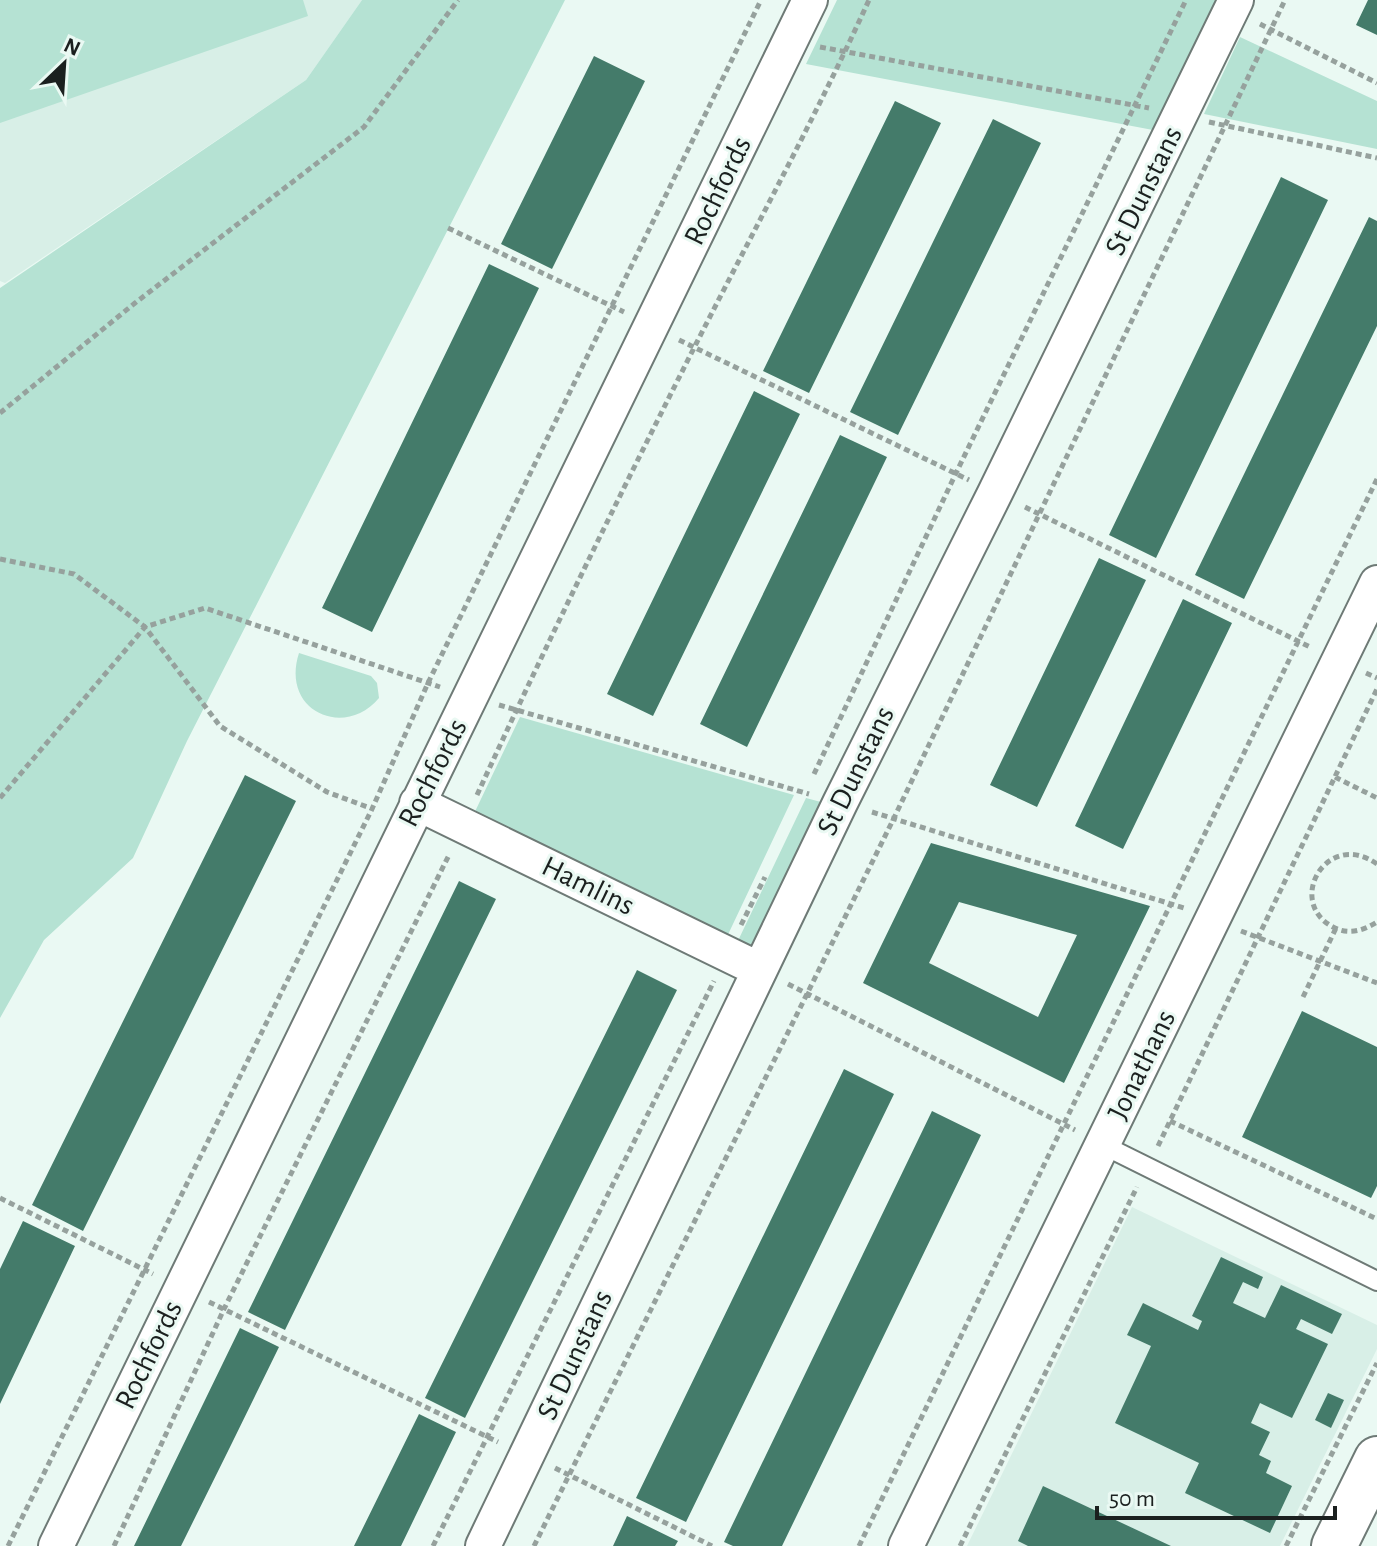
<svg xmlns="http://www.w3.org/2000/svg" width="1377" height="1546" font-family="'Alegreya Sans',sans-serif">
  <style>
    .built { fill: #d8efe7 }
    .green { fill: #b5e2d3 }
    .building { fill: #447b6a; fill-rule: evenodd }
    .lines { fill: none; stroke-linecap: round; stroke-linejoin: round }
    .lane-casing { stroke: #6e7a76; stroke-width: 22 }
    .street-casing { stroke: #6e7a76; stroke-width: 38 }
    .secondary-casing { stroke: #6e7a76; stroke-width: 48 }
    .path { stroke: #96a19d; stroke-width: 5; stroke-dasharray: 6 4; stroke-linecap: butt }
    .lane { stroke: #fff; stroke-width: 18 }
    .street { stroke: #fff; stroke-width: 34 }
    .secondary { stroke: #fff; stroke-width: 44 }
    .labels { text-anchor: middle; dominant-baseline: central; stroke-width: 6; stroke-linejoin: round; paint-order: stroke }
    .street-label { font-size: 30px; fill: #1b201f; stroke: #eaf9f3 }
  </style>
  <rect width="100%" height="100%" fill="#eaf9f3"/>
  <path class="built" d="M 0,0 L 362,0 L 306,80 L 5,283 L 0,281 Z
    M 1132,1207 L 1377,1325 L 1377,1349 L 1280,1546 L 967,1546 Z"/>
  <path class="green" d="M 0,0 L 303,0 L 308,16 L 0,123 Z
    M 362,0 L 565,0 L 187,741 L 133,858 L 44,940 L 0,1018 L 0,288 L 306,80 Z
    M 837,0 L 1217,0 L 1153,130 L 806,64 Z
    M 1240,37 L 1377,101 L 1377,149 L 1204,114 Z
    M 299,653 L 371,676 L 377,683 L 379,698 C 345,739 280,712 299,653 Z
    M 520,717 L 794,795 L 724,943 L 471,820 Z
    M 806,798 L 832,805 L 760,940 L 750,945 L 735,947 Z"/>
  <path class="building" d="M 1368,0 L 1377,0 L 1377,35 L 1356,25 Z
    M 594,56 L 645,81 L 552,269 L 501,244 Z
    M 895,101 L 941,123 L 809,393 L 763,371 Z
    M 993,119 L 1041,143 L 898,435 L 850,412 Z
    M 1281,177 L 1328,200 L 1156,558 L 1109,535 Z
    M 1369,217 L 1377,221 L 1377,326 L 1244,599 L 1195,575 Z
    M 489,264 L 539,288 L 372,632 L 322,608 Z
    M 754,391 L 800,414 L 653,716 L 607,694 Z
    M 840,435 L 887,457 L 747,747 L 700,724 Z
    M 1099,558 L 1146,580 L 1037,807 L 990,785 Z
    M 1183,599 L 1232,623 L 1123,849 L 1075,826 Z
    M 245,775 L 296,801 L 83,1231 L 32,1205 Z
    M 931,843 L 1150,906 L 1064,1083 L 863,983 ZM 959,902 L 1077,935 L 1038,1017 L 929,963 Z
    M 459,881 L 496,899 L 285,1330 L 248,1312 Z
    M 637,970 L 677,990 L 465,1418 L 425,1398 Z
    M 1302,1011 L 1377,1047 L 1377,1186 L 1371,1198 L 1242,1137 Z
    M 844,1069 L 894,1094 L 686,1522 L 636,1498 Z
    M 932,1111 L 981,1135 L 782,1546 L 733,1546 L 724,1542 Z
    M 23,1221 L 75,1246 L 0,1404 L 0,1269 Z
    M 1221,1257 L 1263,1277 L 1258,1289 L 1243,1282 L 1233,1303 L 1265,1318 L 1281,1285 L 1342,1314 L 1332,1334 L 1301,1319 L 1296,1329 L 1328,1344 L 1292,1418 L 1260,1403 L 1251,1423 L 1270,1432 L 1259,1455 L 1271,1461 L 1266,1473 L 1292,1486 L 1270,1533 L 1185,1493 L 1199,1463 L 1115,1423 L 1151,1346 L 1127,1335 L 1143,1303 L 1198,1330 L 1202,1321 L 1192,1316 Z
    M 240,1328 L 279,1347 L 231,1445 L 181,1546 L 134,1546 Z
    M 1328,1393 L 1344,1400 L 1331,1428 L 1315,1420 Z
    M 419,1414 L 456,1432 L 401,1546 L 354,1546 Z
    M 1043,1486 L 1171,1546 L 1028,1546 L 1018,1541 Z
    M 627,1516 L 678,1541 L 675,1546 L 613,1546 Z"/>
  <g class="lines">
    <defs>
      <path id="lane" d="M 1103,1145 L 1377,1281"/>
      <path id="street" d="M 417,803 L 758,969
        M 56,1546 L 810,0
        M 483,1546 L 840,803 L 995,493 L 1236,0
        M 906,1546 L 1377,583"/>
      <path id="secondary" d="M 1334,1546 L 1377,1459"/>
    </defs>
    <use href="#lane" class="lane-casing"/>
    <use href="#street" class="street-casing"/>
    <use href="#secondary" class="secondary-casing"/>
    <path class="path" d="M 1260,24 L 1377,83
      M 820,47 L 1149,108
      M 1209,122 L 1377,158
      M 448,228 L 624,312
      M 679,340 L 969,480
      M 0,413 L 135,303 L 364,127 L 458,0
      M 1025,507 L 1310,647
      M 0,559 L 74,574 L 145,627 L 220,726 L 327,792 L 373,809
      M 1366,673 L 1377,678
      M 499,705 L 809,794
      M 814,774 L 956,473 L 1186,0
      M 1335,777 L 1377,798
      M 477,795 C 547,643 621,492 697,342 C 755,228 816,116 869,0
      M 0,798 L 145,627 L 205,608 L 440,687
      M 872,812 L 1184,908
      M 1377,864 C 1326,828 1284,904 1335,928 C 1350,935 1364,930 1377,922
      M 741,925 L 765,877
      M 1241,931 L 1377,983
      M 788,984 L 1075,1130
      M 1303,997 L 1336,928
      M 1170,1121 L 1377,1219
      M 1158,1146 L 1377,689
      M 0,1198 L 153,1274
      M 209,1302 L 498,1442
      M 555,1468 L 712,1546
      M 8,1546 L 372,809 L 428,683 L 761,0
      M 114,1546 L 224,1309 L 449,855
      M 433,1546 L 714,981
      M 534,1546 L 894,818 L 1285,0
      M 859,1546 L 1377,479
      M 960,1546 L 1137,1187
      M 1286,1546 L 1377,1363"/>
    <use href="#lane" class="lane"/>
    <use href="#street" class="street"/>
    <use href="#secondary" class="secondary"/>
  </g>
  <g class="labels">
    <g class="street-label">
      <text transform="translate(718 191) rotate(-64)">Rochfords</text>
      <text transform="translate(1144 191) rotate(-64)">St Dunstans</text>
      <text transform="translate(856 771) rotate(-64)">St Dunstans</text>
      <text transform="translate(433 773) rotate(-63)">Rochfords</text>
      <text transform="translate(588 886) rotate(26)">Hamlins</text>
      <text transform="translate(1142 1065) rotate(-64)">Jonathans</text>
      <text transform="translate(149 1355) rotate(-64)">Rochfords</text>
      <text transform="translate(575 1355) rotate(-65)">St Dunstans</text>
    </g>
  </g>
  <g transform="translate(64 64) rotate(25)" stroke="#eaf9f3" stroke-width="6" paint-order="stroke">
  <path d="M0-6L14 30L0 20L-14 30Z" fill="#1b201f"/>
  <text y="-12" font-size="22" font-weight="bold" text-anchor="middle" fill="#1b201f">N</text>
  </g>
  <path d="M1097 1506v12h238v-12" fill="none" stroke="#1b201f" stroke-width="4"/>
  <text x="1109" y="1506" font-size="24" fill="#1b201f" stroke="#eaf9f3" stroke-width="6" paint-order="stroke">50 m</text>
</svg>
